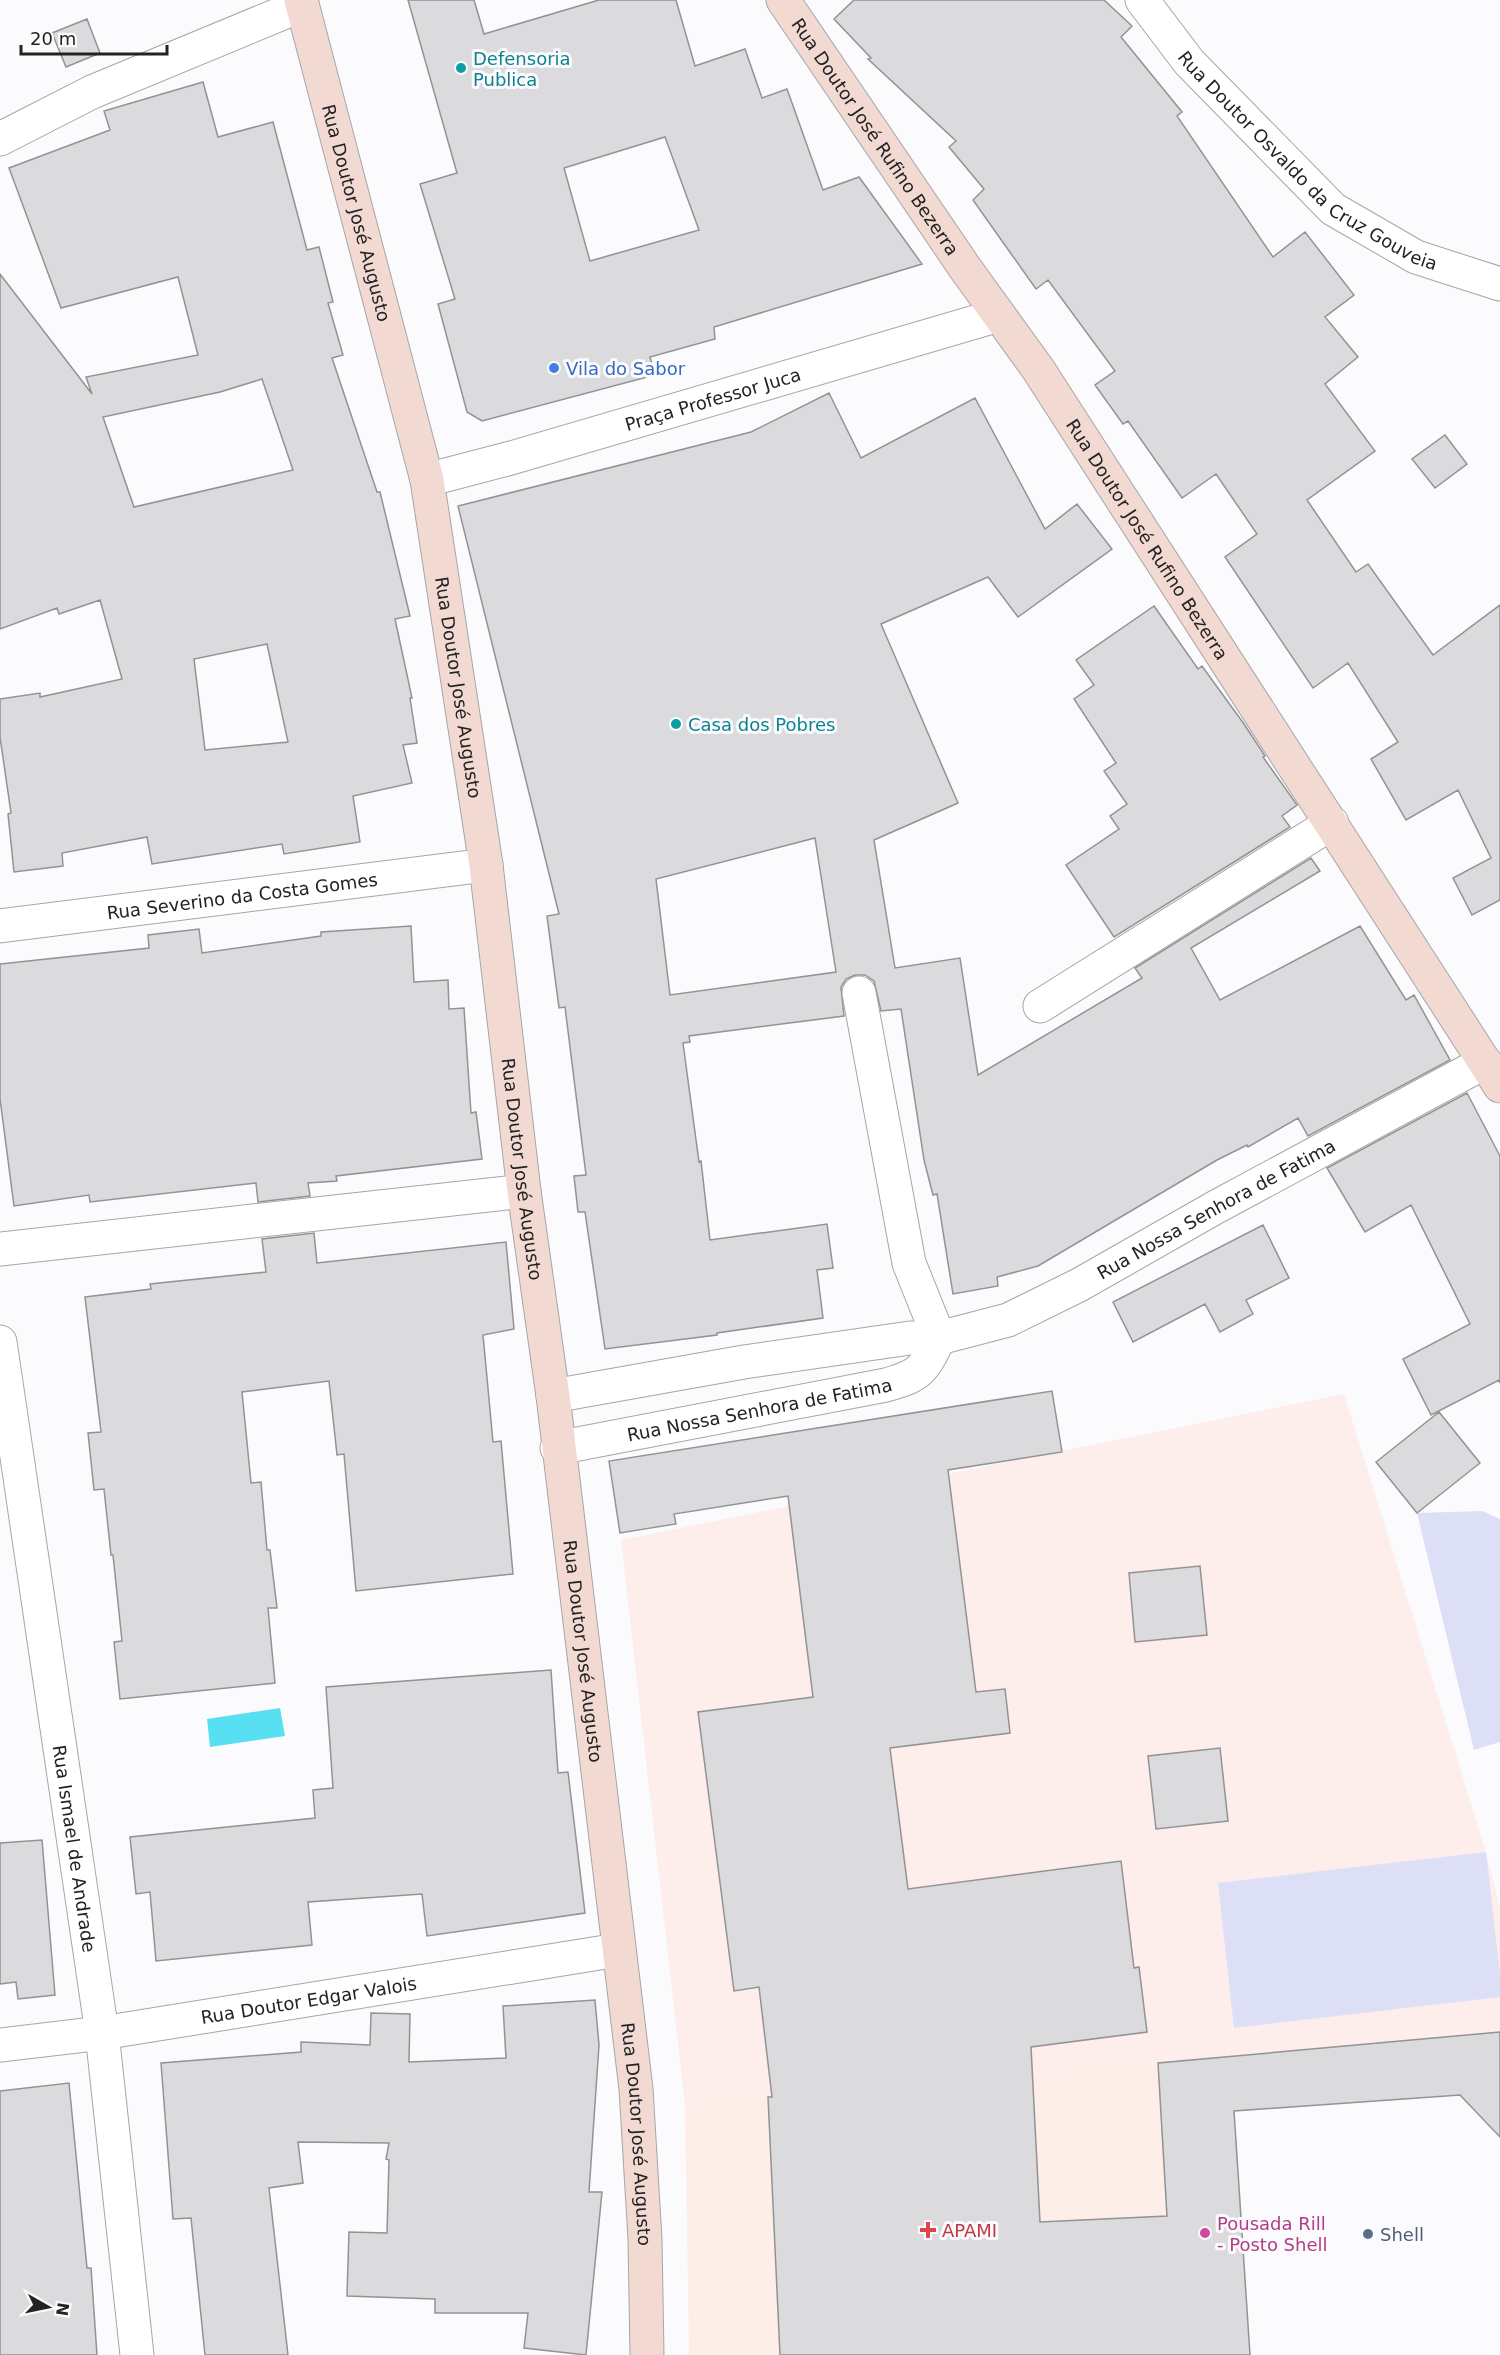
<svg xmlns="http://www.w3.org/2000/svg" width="1500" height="2355" font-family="'DejaVu Sans',sans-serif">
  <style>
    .education { fill: #fdedeb }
    .medical { fill: #fdeee8 }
    .green { fill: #dddff7 }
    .water { fill: #57dff2 }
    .building { fill: #dbdadc; stroke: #939294; stroke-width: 1.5; fill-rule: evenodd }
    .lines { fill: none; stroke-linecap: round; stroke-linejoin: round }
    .street-casing { stroke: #a6a6a8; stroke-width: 35 }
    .secondary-casing { stroke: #a6a6a8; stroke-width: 35 }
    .street { stroke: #fff; stroke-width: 33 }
    .secondary { stroke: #f2dad2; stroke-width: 33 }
    .culture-dot { fill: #0f9aa8; stroke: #fbfbfd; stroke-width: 2 }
    .shop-dot { fill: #3f7fe0; stroke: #fbfbfd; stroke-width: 2 }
    .health-dot { fill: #e0444e; stroke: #fbfbfd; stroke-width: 2 }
    .hotel-dot { fill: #d1479c; stroke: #fbfbfd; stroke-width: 2 }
    .service-dot { fill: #5c6f8a; stroke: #fbfbfd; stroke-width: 2 }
    .labels { text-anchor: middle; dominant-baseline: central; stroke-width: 6; stroke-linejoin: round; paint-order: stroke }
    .culture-label { font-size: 18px; fill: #0d838f; stroke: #fbfbfd; text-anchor: start }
    .street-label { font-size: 18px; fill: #232323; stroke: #fbfbfd }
    .shop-label { font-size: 18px; fill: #366cbe; stroke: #fbfbfd; text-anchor: start }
    .hotel-label { font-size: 18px; fill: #b23c85; stroke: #fbfbfd; text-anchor: start }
    .health-label { font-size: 18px; fill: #be3a42; stroke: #fbfbfd; text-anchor: start }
    .service-label { font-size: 18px; fill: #4e5e75; stroke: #fbfbfd; text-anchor: start }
  </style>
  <rect width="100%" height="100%" fill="#fbfbfd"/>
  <path class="education" d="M 1344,1394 L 1486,1852 L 1500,1907 L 1500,2032 L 685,2105 L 621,1540 Z"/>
  <path class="medical" d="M 1158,2063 L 1176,2355 L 689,2355 L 685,2105 Z"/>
  <path class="green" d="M 1482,1511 L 1500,1519 L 1500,1742 L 1474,1750 L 1417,1513 Z
    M 1486,1852 L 1500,1974 L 1500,1997 L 1234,2028 L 1218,1883 Z"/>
  <path class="water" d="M 280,1708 L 285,1736 L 210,1747 L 207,1719 Z"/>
  <path class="building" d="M 408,0 L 474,0 L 484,34 L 599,0 L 676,0 L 695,66 L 745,49 L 762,98 L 787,89 L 823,190 L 859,177 L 922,264 L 714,327 L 715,339 L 650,357 L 655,375 L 482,421 L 467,412 L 438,304 L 455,299 L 420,184 L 457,173 ZM 665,137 L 699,230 L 590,261 L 564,168 Z
    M 854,0 L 1104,0 L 1132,26 L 1121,37 L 1182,112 L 1177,116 L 1273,257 L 1305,232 L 1354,295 L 1325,317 L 1358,357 L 1325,384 L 1375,451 L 1307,500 L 1356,572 L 1368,564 L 1433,655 L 1500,605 L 1500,900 L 1472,915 L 1453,878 L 1491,858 L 1458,790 L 1406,820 L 1371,759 L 1398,742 L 1348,663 L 1313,688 L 1225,557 L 1257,534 L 1216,474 L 1182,498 L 1128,421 L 1123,424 L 1095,385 L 1115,371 L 1048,280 L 1036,289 L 973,200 L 984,189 L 949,147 L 956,141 L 868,59 L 871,58 L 834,19 Z
    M 87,19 L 100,53 L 66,67 L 52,33 Z
    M 203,82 L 218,137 L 273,122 L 307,250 L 319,247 L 333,302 L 328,303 L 343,355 L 332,358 L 377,492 L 380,492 L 410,616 L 395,619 L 412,698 L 410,698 L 417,743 L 403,745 L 412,783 L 353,796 L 360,842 L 284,854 L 282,844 L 152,864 L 147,837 L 62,853 L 63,866 L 14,872 L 8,814 L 11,813 L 0,737 L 0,699 L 40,693 L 40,697 L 122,679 L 100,600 L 59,614 L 57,608 L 0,629 L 0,274 L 92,394 L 86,377 L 198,355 L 178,277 L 61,308 L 9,168 L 110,130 L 104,111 ZM 262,379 L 293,470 L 134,507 L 103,417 L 220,392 ZM 267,644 L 288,742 L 205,750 L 194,659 Z
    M 829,393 L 861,458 L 975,398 L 1045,529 L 1077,504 L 1112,549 L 1018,617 L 988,577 L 881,624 L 958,803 L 874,840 L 895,968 L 960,958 L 978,1075 L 1142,978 L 1135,968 L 1311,858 L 1320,871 L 1191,948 L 1220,1000 L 1360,926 L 1406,1000 L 1414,995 L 1450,1060 L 1308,1136 L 1298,1118 L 1248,1147 L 1247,1145 L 1217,1160 L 1038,1266 L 997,1277 L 998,1286 L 953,1294 L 937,1194 L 933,1195 L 924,1160 L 901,1009 L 881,1011 L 874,981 L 865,975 L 855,975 L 846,979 L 841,987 L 844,1016 L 689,1036 L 690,1042 L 683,1043 L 699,1162 L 701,1161 L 710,1240 L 827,1224 L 833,1268 L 817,1270 L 823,1318 L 717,1333 L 717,1335 L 605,1349 L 585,1212 L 578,1212 L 574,1176 L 586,1175 L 565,1007 L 559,1008 L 547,916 L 559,914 L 458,506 L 751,432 ZM 815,838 L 836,972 L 670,995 L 656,879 Z
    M 1445,435 L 1467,464 L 1435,488 L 1412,459 Z
    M 1154,606 L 1198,669 L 1202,666 L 1244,724 L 1265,756 L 1263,757 L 1297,805 L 1282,816 L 1290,827 L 1114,937 L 1066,865 L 1119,829 L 1110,816 L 1127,804 L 1104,771 L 1116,763 L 1074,699 L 1094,685 L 1076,660 Z
    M 411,926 L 414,982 L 448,980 L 449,1009 L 464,1008 L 471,1113 L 476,1112 L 482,1159 L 336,1176 L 337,1181 L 308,1183 L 310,1196 L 258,1202 L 256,1183 L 90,1202 L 89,1195 L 14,1206 L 0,1099 L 0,964 L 149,948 L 148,935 L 199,929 L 202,953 L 321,936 L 321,932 Z
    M 1467,1093 L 1500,1156 L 1500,1383 L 1499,1380 L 1431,1415 L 1403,1359 L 1470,1324 L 1411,1205 L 1365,1232 L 1327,1168 Z
    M 1263,1225 L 1289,1278 L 1246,1300 L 1253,1314 L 1220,1332 L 1205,1304 L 1133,1342 L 1113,1302 Z
    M 314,1233 L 317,1263 L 506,1242 L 514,1329 L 483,1335 L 493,1442 L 501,1441 L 513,1574 L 356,1591 L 344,1454 L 337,1455 L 329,1381 L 242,1392 L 251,1483 L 261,1482 L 267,1550 L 270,1550 L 277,1608 L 268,1608 L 275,1683 L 120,1699 L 114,1642 L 122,1641 L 113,1555 L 111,1555 L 104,1489 L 94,1490 L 88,1433 L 101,1432 L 85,1297 L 151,1289 L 150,1284 L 266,1272 L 262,1239 Z
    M 1052,1391 L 1062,1452 L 948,1470 L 976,1692 L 1005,1689 L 1010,1733 L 890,1748 L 908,1889 L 1121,1861 L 1134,1968 L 1139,1967 L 1147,2032 L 1031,2047 L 1040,2222 L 1167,2216 L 1158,2063 L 1500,2032 L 1500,2137 L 1460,2095 L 1234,2111 L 1250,2355 L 780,2355 L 768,2097 L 772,2097 L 759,1987 L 734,1991 L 698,1712 L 813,1697 L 788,1496 L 674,1514 L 676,1524 L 620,1533 L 609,1461 Z
    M 1439,1412 L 1480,1463 L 1417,1513 L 1376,1462 Z
    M 1200,1566 L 1207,1635 L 1135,1642 L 1129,1573 Z
    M 551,1670 L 558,1773 L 568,1772 L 585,1913 L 427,1936 L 422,1894 L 308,1902 L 312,1945 L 156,1961 L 150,1892 L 136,1894 L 130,1837 L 315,1818 L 313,1790 L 333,1788 L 326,1687 Z
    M 1220,1748 L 1228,1821 L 1156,1829 L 1148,1756 Z
    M 42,1840 L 55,1995 L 18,1999 L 16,1982 L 0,1984 L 0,1843 Z
    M 595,2000 L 599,2045 L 589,2192 L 602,2192 L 586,2355 L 524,2348 L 528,2313 L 435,2313 L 435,2299 L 347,2296 L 349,2232 L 387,2233 L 389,2160 L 386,2159 L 389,2143 L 298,2142 L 303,2183 L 269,2188 L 288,2355 L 205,2355 L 191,2218 L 173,2219 L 161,2063 L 301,2052 L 301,2042 L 370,2045 L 371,2013 L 410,2014 L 409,2062 L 506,2058 L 503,2006 Z
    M 69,2083 L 87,2268 L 91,2268 L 97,2355 L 0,2355 L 0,2091 Z"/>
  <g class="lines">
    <defs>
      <g id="street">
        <path id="s1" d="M 1142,0 L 1189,62 L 1333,209 L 1416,257 L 1500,284"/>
        <path d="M 0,139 L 92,92 L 302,5"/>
        <path id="s2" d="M 427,480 L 511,458 L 999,315"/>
        <path id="s3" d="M 0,926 L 486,865"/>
        <path d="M 859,993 L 909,1263 L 939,1338"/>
        <path d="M 1040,1006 L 1332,823"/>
        <path d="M 0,1249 L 524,1191"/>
        <path id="s4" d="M 0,1342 L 102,2033 L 137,2355"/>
        <path id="s5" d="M 553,1396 L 744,1362 L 910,1338 L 939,1338 L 1008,1320 L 1079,1285 L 1216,1207 L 1485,1062"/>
        <path id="s6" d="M 557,1448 L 886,1385 C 921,1375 923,1371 939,1338"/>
        <path id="s7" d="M 0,2045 L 102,2033 L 618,1950"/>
      </g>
      <g id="secondary">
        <path id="s8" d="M 301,0 L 427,480 L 486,865 L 524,1191 L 553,1396 L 636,2089 L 645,2239 L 647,2355"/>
        <path id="s9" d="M 783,0 L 965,268 L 1038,369 L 1500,1086"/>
      </g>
    </defs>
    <use href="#street" class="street-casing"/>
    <use href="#secondary" class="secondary-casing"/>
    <use href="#street" class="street"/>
    <use href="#secondary" class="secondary"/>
  </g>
  <g class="culture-dot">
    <circle cx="461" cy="68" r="6"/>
    <circle cx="676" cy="724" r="6"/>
  </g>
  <circle class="shop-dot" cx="554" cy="368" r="6"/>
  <path class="health-dot" d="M925 2221h6v6h6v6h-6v6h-6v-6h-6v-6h6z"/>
  <circle class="hotel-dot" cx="1205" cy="2233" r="6"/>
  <circle class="service-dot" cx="1368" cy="2234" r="6"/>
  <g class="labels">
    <g class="culture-label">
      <text x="473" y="58">Defensoria<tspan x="473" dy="21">Publica</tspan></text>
      <text x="688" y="724">Casa dos Pobres</text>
    </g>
    <g class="street-label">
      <text stroke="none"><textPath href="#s9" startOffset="165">Rua Doutor José Rufino Bezerra</textPath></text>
      <text stroke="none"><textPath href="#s1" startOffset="234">Rua Doutor Osvaldo da Cruz Gouveia</textPath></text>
      <text stroke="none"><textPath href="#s8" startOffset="220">Rua Doutor José Augusto</textPath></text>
      <text stroke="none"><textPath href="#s2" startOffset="297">Praça Professor Juca</textPath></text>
      <text stroke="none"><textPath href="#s9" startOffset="651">Rua Doutor José Rufino Bezerra</textPath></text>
      <text stroke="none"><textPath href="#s8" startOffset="706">Rua Doutor José Augusto</textPath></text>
      <text stroke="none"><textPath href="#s3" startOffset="244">Rua Severino da Costa Gomes</textPath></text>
      <text stroke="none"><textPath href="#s8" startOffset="1192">Rua Doutor José Augusto</textPath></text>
      <text stroke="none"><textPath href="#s5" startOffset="698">Rua Nossa Senhora de Fatima</textPath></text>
      <text stroke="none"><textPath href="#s6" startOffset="206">Rua Nossa Senhora de Fatima</textPath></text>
      <text stroke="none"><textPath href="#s8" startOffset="1678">Rua Doutor José Augusto</textPath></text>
      <text stroke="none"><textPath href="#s4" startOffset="512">Rua Ismael de Andrade</textPath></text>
      <text stroke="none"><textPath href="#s7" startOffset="312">Rua Doutor Edgar Valois</textPath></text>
      <text stroke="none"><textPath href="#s8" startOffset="2164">Rua Doutor José Augusto</textPath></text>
    </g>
    <g class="shop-label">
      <text x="566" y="368">Vila do Sabor</text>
    </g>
    <g class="hotel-label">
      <text x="1217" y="2223">Pousada Rill<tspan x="1217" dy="21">- Posto Shell</tspan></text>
    </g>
    <g class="health-label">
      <text x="942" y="2230">APAMI</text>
    </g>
    <g class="service-label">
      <text x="1380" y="2234">Shell</text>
    </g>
  </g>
  <g transform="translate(48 2307) rotate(99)" stroke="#fbfbfd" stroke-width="4.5" paint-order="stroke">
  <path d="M0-4.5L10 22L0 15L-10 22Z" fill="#232323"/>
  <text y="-9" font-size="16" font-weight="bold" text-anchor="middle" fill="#232323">N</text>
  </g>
  <path d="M21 45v9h146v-9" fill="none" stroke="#232323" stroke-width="3"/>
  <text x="30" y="45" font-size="18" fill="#232323" stroke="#fbfbfd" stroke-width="4.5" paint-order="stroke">20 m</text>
</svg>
